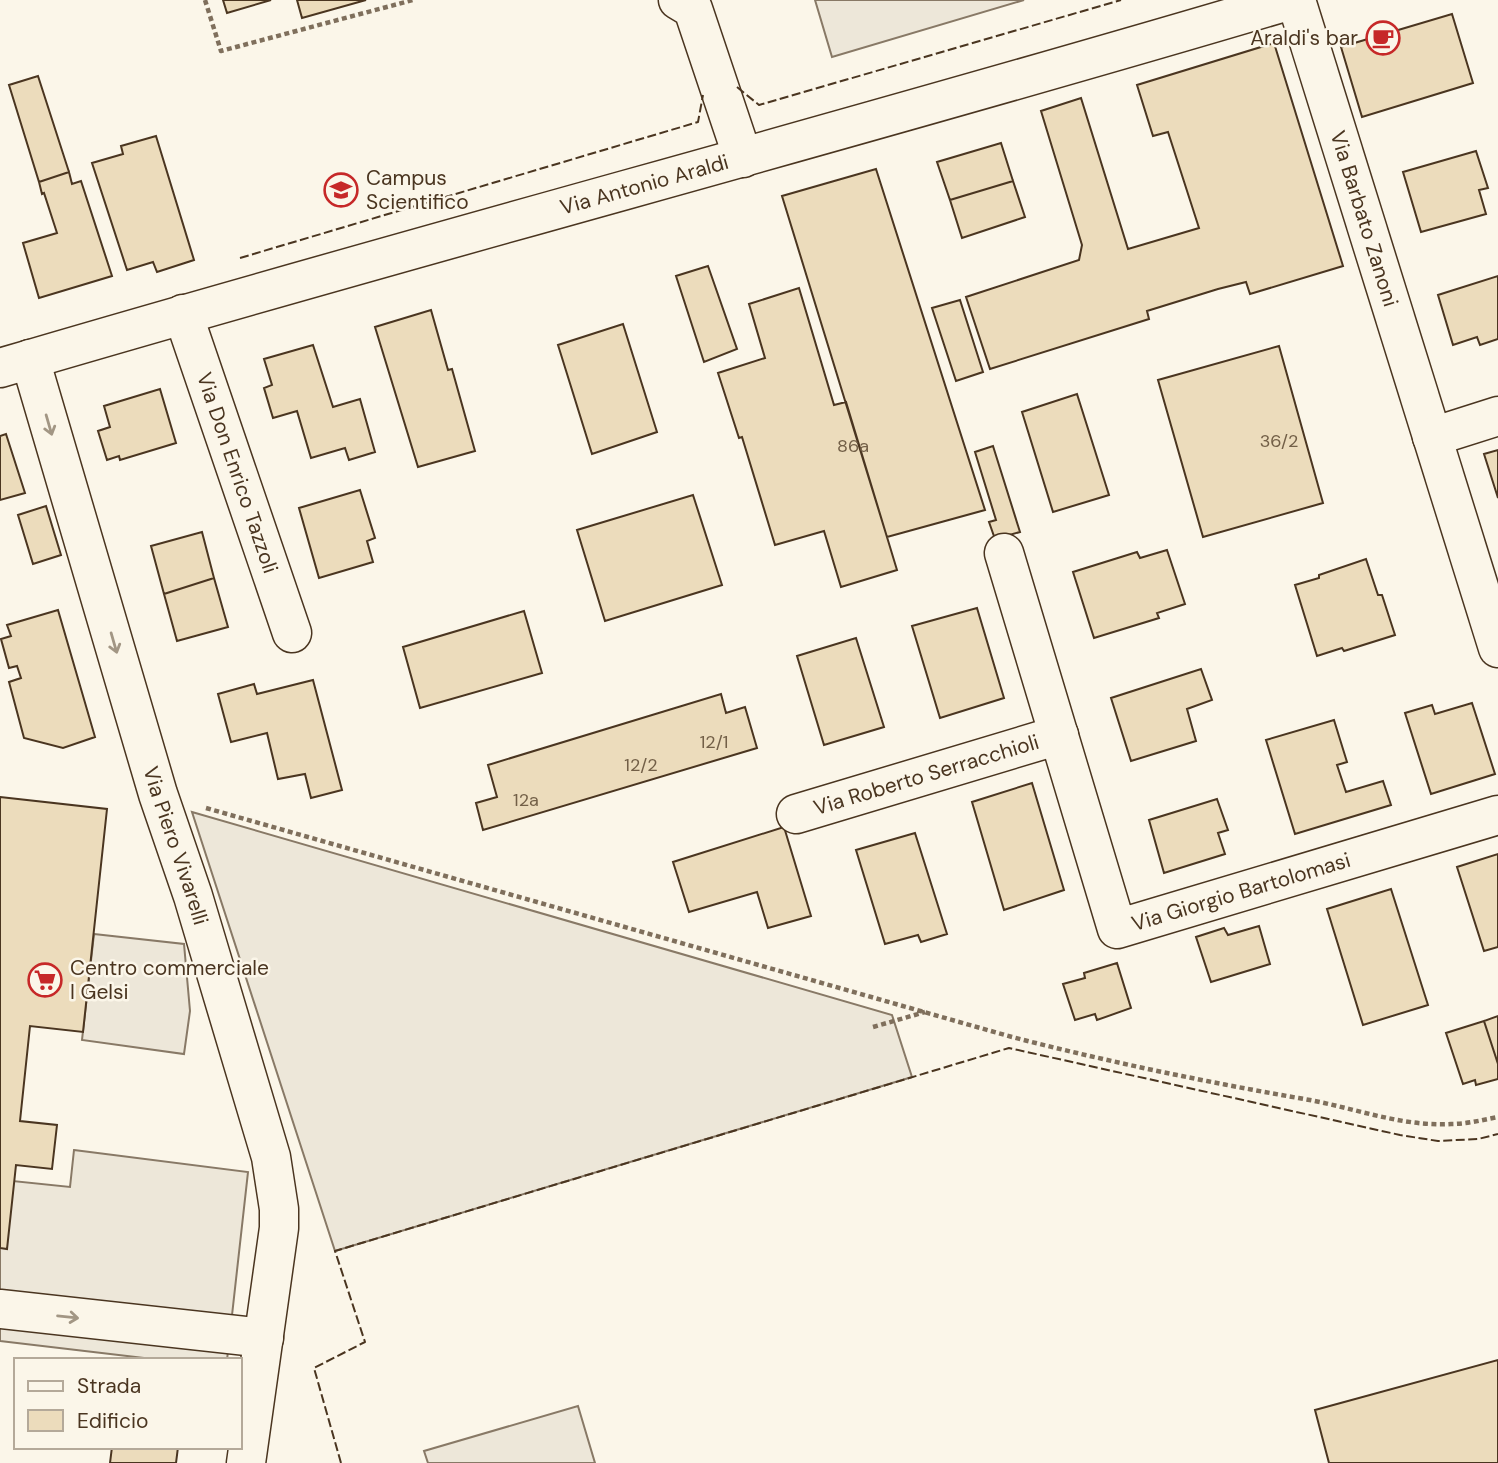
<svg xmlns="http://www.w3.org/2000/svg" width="1498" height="1463" font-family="'DM Sans',sans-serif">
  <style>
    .parking { fill: #ede7d9; stroke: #887966; stroke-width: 2 }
    .building { fill: #ecdcbc; stroke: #4a3520; stroke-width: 2 }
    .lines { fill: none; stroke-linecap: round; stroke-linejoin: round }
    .minor-casing { stroke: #4a3520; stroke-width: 41 }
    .path { stroke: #7f6f5c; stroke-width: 4.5; stroke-dasharray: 5 3.5; stroke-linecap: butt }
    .minor { stroke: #fbf6e9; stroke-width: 38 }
    .fence { stroke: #4a3520; stroke-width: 2; stroke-dasharray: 9 3.5; stroke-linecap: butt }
    .oneway { stroke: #a29684 }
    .labels { text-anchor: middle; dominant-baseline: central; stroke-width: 5; stroke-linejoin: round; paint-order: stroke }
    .number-label { font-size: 18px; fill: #725f47 }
    .poi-label { font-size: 21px; fill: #4a3520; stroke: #fbf6e9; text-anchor: start }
    .street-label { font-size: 21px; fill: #4a3520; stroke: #fbf6e9 }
  </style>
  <rect width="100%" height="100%" fill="#fbf6e9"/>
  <path class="parking" d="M 815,0 L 1024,0 L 832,57 Z
    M 192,812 L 892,1015 L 912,1077 L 335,1251 Z
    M 94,934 L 184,944 L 190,1011 L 184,1054 L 82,1040 Z
    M 74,1150 L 248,1172 L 227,1360 L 161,1360 L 0,1341 L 0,1248 L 13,1181 L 70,1187 Z
    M 578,1406 L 595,1463 L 428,1463 L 424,1451 Z"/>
  <path class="building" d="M 223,0 L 271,0 L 227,13 Z
    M 297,0 L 366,0 L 302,18 Z
    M 1452,14 L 1473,83 L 1362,117 L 1341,47 Z
    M 1274,43 L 1343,266 L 1250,294 L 1246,282 L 1218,289 L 1147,311 L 1149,319 L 990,369 L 966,297 L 1079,260 L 1082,245 L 1041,111 L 1081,98 L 1128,249 L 1199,228 L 1168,132 L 1153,136 L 1137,85 Z
    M 38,76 L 69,172 L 39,182 L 9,85 Z
    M 156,136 L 194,260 L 157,272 L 153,262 L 127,270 L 92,163 L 123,154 L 121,146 Z
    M 1001,143 L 1013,181 L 950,200 L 937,162 Z
    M 1476,151 L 1488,188 L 1479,190 L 1486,214 L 1421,232 L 1403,172 Z
    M 876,169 L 985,510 L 887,537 L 782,196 Z
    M 69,172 L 72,184 L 81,181 L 112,276 L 39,298 L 23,243 L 57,233 L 44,193 L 42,194 L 39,182 Z
    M 1013,181 L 1025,217 L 962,238 L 950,200 Z
    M 708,266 L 737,349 L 704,362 L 676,276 Z
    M 1498,276 L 1498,339 L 1480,345 L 1477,337 L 1453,345 L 1438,295 Z
    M 799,288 L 834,405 L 846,402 L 897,570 L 841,587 L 824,531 L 775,545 L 742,437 L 739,438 L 718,373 L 765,358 L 749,304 Z
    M 960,300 L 983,372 L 956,381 L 932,308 Z
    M 431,310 L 448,370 L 452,369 L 475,451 L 418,467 L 375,327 Z
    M 623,324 L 657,432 L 592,454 L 558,345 Z
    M 313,345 L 333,407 L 360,399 L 375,452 L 349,460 L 345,448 L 311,458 L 297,411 L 273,418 L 264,388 L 272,385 L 264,359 Z
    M 1279,346 L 1323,503 L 1203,537 L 1158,380 Z
    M 160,389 L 176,443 L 120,460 L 119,456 L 107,460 L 98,431 L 110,427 L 104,406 Z
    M 1077,394 L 1109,495 L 1053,512 L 1022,412 Z
    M 6,434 L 25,493 L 0,500 L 0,436 Z
    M 993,446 L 1020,532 L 995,539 L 989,522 L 996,520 L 975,452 Z
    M 1498,450 L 1498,498 L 1484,454 Z
    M 360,490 L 375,538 L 367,541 L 373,562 L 319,578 L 299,508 Z
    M 693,495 L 722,585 L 605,621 L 577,530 Z
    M 46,506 L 61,555 L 33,564 L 18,515 Z
    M 202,532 L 214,578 L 164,594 L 151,546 Z
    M 1167,550 L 1185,604 L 1157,613 L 1159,618 L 1094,638 L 1073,572 L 1137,552 L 1140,558 Z
    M 1366,559 L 1378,595 L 1382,595 L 1395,635 L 1344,651 L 1342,648 L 1317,656 L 1295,585 L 1319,578 L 1319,575 Z
    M 214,578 L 228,627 L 177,641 L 164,594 Z
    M 977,608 L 1004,698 L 940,718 L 912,626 Z
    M 58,610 L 95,737 L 63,748 L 24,738 L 9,682 L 21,678 L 17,666 L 9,668 L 1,639 L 11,636 L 7,625 Z
    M 524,611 L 542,673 L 420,708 L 403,647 Z
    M 856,638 L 884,727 L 824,745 L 797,656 Z
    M 1201,669 L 1212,700 L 1187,709 L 1196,741 L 1131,761 L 1111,698 Z
    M 313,680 L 342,790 L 311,798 L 305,774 L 278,779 L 267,733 L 231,742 L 218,694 L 254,684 L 257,694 Z
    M 721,694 L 726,713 L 745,707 L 757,748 L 483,830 L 476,803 L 497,797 L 488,765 Z
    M 1472,703 L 1495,774 L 1431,794 L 1405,713 L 1432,705 L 1435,714 Z
    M 1334,720 L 1347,762 L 1337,765 L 1346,792 L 1383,781 L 1391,805 L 1295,834 L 1266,740 Z
    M 1032,783 L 1064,890 L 1004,910 L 972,802 Z
    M 0,797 L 107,809 L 83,1032 L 30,1026 L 20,1121 L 57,1125 L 52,1169 L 16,1165 L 7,1249 L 0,1248 Z
    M 1217,799 L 1228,830 L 1218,833 L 1225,854 L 1164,873 L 1149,820 Z
    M 784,827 L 811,916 L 768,928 L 757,892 L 689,912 L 673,862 Z
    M 915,833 L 947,934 L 921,942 L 918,935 L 885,944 L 856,850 Z
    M 1498,854 L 1498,947 L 1484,951 L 1457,867 Z
    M 1391,889 L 1428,1005 L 1363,1025 L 1327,909 Z
    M 1259,926 L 1270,964 L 1211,982 L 1196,937 L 1224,928 L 1228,935 Z
    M 1117,963 L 1131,1008 L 1097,1020 L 1095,1014 L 1075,1020 L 1063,984 L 1085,978 L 1084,973 Z
    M 1498,1016 L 1498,1064 L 1484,1021 Z
    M 1484,1021 L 1498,1064 L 1498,1079 L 1476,1085 L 1475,1080 L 1463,1084 L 1446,1033 Z
    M 1498,1360 L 1498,1463 L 1329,1463 L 1315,1410 Z
    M 112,1447 L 178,1447 L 176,1463 L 110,1463 Z"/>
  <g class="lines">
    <defs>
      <g id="minor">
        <path d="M 678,0 L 693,9 L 743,158"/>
        <path id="s1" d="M 1296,0 L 1498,648"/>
        <path id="s2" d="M 183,314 L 292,633"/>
        <path id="s3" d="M 30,359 L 158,794 L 193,896 L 271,1157 L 279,1209 L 279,1228 L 246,1463"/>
        <path id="s4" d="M 0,368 C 429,241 862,128 1291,0"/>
        <path d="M 1432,437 L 1498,416"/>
        <path id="s5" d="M 1004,553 L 1117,929 L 1498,815"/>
        <path id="s6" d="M 796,814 L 1059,735"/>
        <path d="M 0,1309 L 264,1338"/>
      </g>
    </defs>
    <use href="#minor" class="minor-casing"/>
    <path class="path" d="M 205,0 L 221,51 L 413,0
      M 206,808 L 1012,1037 C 1109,1062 1206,1082 1304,1099 C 1352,1107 1401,1127 1451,1124 C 1467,1124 1482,1120 1498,1117
      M 873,1027 L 925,1012"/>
    <use href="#minor" class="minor"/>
    <path class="fence" d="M 737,87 L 759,105 L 1121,0
      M 240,258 L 698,122 L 703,95
      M 341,1463 L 314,1368 L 365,1342 L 335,1251 L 1009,1048 L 1400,1135 L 1438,1141 L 1478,1139 L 1498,1134"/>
  </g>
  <defs><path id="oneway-shaft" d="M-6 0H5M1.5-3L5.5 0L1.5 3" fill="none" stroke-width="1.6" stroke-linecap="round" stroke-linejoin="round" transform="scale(1.75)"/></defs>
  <g class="oneway">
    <use href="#oneway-shaft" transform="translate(49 425) rotate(74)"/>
    <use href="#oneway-shaft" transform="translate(114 643) rotate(74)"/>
    <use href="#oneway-shaft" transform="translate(68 1317) rotate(6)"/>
  </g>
  <defs>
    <symbol id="cafe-ring" viewBox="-11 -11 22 22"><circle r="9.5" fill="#fbf6e9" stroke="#c62828" stroke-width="1.5"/><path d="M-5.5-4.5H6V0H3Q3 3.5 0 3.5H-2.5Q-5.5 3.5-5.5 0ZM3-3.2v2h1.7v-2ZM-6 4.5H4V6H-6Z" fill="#c62828"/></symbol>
    <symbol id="university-ring" viewBox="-11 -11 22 22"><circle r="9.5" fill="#fbf6e9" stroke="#c62828" stroke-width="1.5"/><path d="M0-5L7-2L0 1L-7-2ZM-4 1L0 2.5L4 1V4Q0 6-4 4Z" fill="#c62828"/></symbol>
    <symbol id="supermarket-ring" viewBox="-11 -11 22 22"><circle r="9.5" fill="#fbf6e9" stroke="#c62828" stroke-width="1.5"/><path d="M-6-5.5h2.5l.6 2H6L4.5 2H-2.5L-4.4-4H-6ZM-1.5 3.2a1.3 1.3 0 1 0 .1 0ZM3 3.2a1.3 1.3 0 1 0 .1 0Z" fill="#c62828"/></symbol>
  </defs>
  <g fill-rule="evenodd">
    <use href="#cafe-ring" x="1364" y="19" width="38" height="38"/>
    <use href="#university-ring" x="322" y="171" width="38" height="38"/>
    <use href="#supermarket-ring" x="26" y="961" width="38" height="38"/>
  </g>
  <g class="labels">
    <g class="number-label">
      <text x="1279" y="441">36/2</text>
      <text x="853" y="446">86a</text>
      <text x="714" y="742">12/1</text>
      <text x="641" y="765">12/2</text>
      <text x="526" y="800">12a</text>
    </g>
    <g class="poi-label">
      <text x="1358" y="38" text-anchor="end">Araldi's bar</text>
      <text x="366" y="178">Campus<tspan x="366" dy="24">Scientifico</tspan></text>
      <text x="70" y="968">Centro commerciale<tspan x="70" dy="24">I Gelsi</tspan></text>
    </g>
    <g class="street-label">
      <text stroke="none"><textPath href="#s4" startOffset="670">Via Antonio Araldi</textPath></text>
      <text stroke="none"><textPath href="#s1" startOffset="229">Via Barbato Zanoni</textPath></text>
      <text stroke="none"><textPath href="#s2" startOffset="168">Via Don Enrico Tazzoli</textPath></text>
      <text stroke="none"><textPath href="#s6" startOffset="136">Via Roberto Serracchioli</textPath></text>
      <text stroke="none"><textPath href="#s3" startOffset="508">Via Piero Vivarelli</textPath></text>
      <text stroke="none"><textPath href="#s5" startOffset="522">Via Giorgio Bartolomasi</textPath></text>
    </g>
  </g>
  <rect x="14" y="1358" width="228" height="91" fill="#fbf6e9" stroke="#b4a999" stroke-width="2"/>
  <rect x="28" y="1381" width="35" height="10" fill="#fbf6e9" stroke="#b4a999" stroke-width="2"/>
  <text x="77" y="1393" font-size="21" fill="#4a3520">Strada</text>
  <rect x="28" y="1410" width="35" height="21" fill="#ecdcbc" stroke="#b4a999" stroke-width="2"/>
  <text x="77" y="1428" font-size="21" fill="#4a3520">Edificio</text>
</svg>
